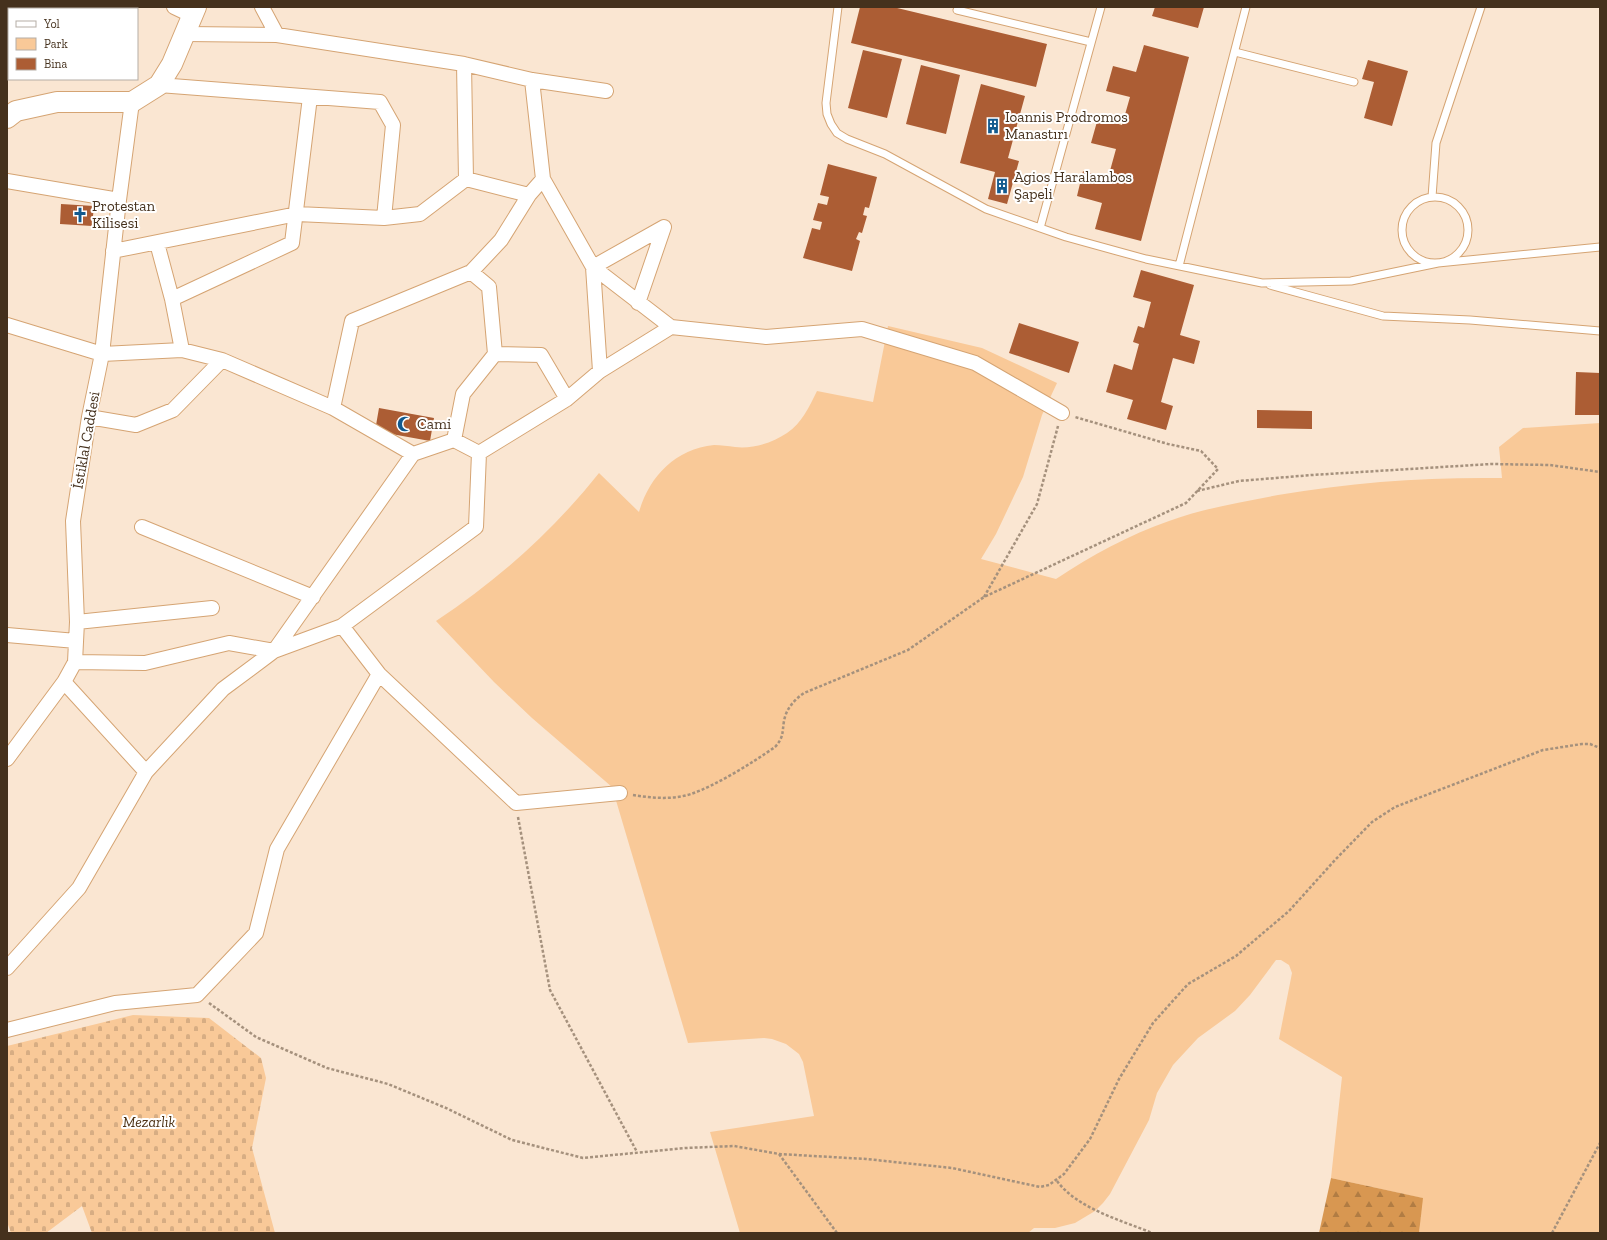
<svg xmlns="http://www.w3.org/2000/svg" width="1607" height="1240" font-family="'Zilla Slab',serif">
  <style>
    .green { fill: #f9c998 }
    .forest { fill: url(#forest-firs) }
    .cemetery { fill: url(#cemetery-stones) }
    .building { fill: #ac5d34 }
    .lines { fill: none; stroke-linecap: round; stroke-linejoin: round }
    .lane-casing { stroke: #d5a473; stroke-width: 9 }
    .street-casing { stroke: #d5a473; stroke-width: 16 }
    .secondary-casing { stroke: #d5a473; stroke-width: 22 }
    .path { stroke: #a5917d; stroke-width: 2.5; stroke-dasharray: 3 2; stroke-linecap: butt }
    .lane { stroke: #fff; stroke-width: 7 }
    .street { stroke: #fff; stroke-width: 14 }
    .secondary { stroke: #fff; stroke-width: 20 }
    .labels { text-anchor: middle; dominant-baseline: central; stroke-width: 4; stroke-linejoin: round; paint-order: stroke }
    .poi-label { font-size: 15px; fill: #45311d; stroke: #fff; text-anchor: start }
    .street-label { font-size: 15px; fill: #45311d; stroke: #fff }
    .park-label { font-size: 15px; font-style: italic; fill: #4d3214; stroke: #fff }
  </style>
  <defs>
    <pattern id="forest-firs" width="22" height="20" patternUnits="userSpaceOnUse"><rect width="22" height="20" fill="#d89751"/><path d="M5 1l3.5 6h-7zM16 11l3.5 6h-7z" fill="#b17c43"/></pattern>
    <pattern id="cemetery-stones" width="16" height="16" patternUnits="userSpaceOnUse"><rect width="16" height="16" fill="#f9c998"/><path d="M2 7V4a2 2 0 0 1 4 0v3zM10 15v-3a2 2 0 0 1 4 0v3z" fill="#d7ad83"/></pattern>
  </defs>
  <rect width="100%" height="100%" fill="#fae6d2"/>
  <path class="green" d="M 888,326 L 982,348 L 1057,383 L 1042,415 L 1023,477 L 996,534 L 981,559 L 1056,579 C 1092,555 1129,535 1169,521 C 1205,508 1241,502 1278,495 C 1353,482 1426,477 1502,478 L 1499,447 L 1523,428 L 1600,423 L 1600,1233 L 1419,1233 L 1422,1198 L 1331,1178 L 1342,1077 L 1279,1039 L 1292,973 L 1289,965 L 1281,960 L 1276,960 L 1250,995 L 1235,1011 L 1198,1038 L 1173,1065 L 1157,1093 L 1149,1120 L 1110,1194 L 1103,1203 L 1095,1211 L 1075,1223 L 1055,1228 L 1034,1228 L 1028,1233 L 740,1233 L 710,1132 L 814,1116 L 803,1062 L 799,1054 L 786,1044 L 772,1039 L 764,1038 L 688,1043 L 612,787 L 532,718 L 494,682 L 436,621 C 499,579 552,532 599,473 L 639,512 C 649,477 675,449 714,445 C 721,445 728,446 735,447 C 753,449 772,443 787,433 C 802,423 809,407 817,391 L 873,402 Z"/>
  <path class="forest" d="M 1331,1178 L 1423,1198 L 1419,1233 L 1319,1233 Z"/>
  <path class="cemetery" d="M 133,1015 L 209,1018 L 261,1058 L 266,1078 L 252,1148 L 275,1233 L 92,1233 L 82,1206 L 46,1233 L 11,1233 L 7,1222 L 7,1046 Z"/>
  <path class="building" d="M 860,7 L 893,7 L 1047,44 L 1036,87 L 851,43 Z
    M 1155,7 L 1204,7 L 1198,28 L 1152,16 Z
    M 1144,45 L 1189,57 L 1141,241 L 1095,229 L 1102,203 L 1077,196 L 1083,171 L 1108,178 L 1116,149 L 1091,143 L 1098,118 L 1122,125 L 1130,97 L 1106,91 L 1113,66 L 1136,72 Z
    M 863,50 L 902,59 L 887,118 L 848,108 Z
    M 1368,60 L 1408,71 L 1392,126 L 1364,118 L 1374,82 L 1362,79 Z
    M 921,65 L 960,75 L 946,134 L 906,124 Z
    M 981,84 L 1025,96 L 1008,158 L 1019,161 L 1007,204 L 988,199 L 995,172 L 960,163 Z
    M 828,164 L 877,177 L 869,208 L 865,207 L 863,215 L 867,216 L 862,233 L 859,232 L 856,239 L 860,241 L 852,271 L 803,258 L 812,228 L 820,230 L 822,222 L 813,220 L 818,203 L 827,205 L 829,197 L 820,195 Z
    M 61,204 L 94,206 L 92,226 L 60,224 Z
    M 1141,270 L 1194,285 L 1180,335 L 1200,341 L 1194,364 L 1173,358 L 1161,402 L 1173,406 L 1166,430 L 1127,419 L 1133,400 L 1106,392 L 1114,364 L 1132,370 L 1139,344 L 1133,342 L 1138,326 L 1144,328 L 1151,302 L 1133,297 Z
    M 1019,323 L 1079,342 L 1069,373 L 1009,353 Z
    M 1576,372 L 1600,373 L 1600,415 L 1575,415 Z
    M 379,408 L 434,418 L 430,441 L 375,431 Z
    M 1257,410 L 1312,411 L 1312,429 L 1257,428 Z"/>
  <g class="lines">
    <defs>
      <path id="lane" d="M 838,7 L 826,103 L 827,114 L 831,124 L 837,133 L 847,139 L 885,154 L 986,209 L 1066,237 L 1146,259 L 1262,283 L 1351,281 L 1438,263 L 1600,247
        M 957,10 L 1091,42
        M 1235,52 L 1354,82
        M 1432,197 L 1436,143 L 1481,7
        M1402 230a33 33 0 1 1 66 0a33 33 0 1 1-66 0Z
        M 1040,228 L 1101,7
        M 1179,266 L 1246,7
        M 1270,285 L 1383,316 L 1470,320 L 1600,331"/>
      <path id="street" d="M 174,7 L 193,16
        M 262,7 L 277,35
        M 186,34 L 277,35 L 464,64 L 532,80 L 606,91
        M 464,64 L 466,179
        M 532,80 L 543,179 L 593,267 L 600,371
        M 159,85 L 380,102 L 393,125 L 384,218
        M 7,181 L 119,200
        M 157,243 L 172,299 L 182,350
        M 113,251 L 297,214 L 384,218 L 420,214 L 466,179 L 529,195
        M 172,299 L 292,243 L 310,97
        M 638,303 L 664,227 L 593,267 L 671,327
        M 7,325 L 102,354 L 182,350 L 222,360 L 333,408 L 413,454
        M 495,354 L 541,355 L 567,399
        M 333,408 L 352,321 L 471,272 L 501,240 L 529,195 L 543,179
        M 89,417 L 136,425 L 173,410 L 222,360
        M 454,440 L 463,394 L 495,354 L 489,287 L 471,272
        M 142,527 L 313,597
        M 77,622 L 212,608
        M 342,626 L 476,527 L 479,453
        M 7,635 L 76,641
        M 75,662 L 145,663 L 229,643 L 274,651 L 342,626 L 379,674 L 516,803 L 620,793
        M 64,682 L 146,772
        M 7,759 L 64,682 L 75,662 L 77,622 L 73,521 L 89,417 L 102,354 L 119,200 L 132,102
        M 7,968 L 79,888 L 146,772 L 223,689 L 274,651 L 413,454 L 454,440 L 479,453 L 567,399 L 600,371 L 671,327 L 766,337 L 862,329 L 975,363 L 1062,413
        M 7,1030 L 115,1003 L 197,995 L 256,933 L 277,849 L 379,674"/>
      <path id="secondary" d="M 7,118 L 16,111 L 57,102 L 132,102 L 159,85 L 172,64 L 196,7"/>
    </defs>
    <use href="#lane" class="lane-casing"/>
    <use href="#street" class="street-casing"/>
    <use href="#secondary" class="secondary-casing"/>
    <path class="path" d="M 1197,491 L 1239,481 L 1312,475 L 1491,464 L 1550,465 L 1600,472
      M 984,597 L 1037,504 L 1058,426
      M 633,795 C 652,798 672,800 691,794 C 717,785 752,763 775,747 C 784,737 782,733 784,721 C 786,709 794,700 804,693 L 908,650 L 984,597 L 1186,503 L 1218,469 L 1201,451 L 1168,444 L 1075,417
      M 518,817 L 550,990 L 637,1152
      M 209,1003 L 256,1037 L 327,1068 L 388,1084 L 446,1108 L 512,1140 L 583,1158 L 685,1148 L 734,1146 L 779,1154 L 866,1159 L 952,1168 L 1040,1187 L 1049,1185 L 1064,1174 L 1090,1139 L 1119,1079 L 1153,1023 L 1188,984 L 1236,956 L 1289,911 L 1335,860 L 1372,822 L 1395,807 L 1543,750 L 1582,744 L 1590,744 L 1600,748
      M 779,1154 L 837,1233
      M 1057,1181 C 1078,1209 1121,1220 1152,1233
      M 1552,1233 L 1600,1143"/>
    <use href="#lane" class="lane"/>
    <use href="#street" class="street"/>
    <use href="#secondary" class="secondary"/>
  </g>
  <defs>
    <symbol id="building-bare" viewBox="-9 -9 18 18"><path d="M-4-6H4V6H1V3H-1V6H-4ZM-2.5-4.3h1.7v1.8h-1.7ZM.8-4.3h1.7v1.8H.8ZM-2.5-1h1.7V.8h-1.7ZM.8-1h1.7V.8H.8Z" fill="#125a8e" stroke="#fff" stroke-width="2.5" paint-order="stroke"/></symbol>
    <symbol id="church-bare" viewBox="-9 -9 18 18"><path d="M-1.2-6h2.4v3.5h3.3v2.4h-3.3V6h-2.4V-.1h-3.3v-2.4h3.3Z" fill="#125a8e" stroke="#fff" stroke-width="2.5" paint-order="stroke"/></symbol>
    <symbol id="mosque-bare" viewBox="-9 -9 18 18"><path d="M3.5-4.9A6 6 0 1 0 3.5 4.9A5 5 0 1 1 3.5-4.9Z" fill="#125a8e" stroke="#fff" stroke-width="2.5" paint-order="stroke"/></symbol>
  </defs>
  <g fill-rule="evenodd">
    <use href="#building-bare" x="982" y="115" width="22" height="22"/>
    <use href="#building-bare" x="991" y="175" width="22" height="22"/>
    <use href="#church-bare" x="69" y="204" width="22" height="22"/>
    <use href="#mosque-bare" x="394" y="413" width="22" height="22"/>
  </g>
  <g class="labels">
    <g class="poi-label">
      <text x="1005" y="117">Ioannis Prodromos<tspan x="1005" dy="17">Manastırı</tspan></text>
      <text x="1014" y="177">Agios Haralambos<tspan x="1014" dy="17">Şapeli</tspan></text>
      <text x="92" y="206">Protestan<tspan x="92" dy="17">Kilisesi</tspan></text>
      <text x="417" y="424">Cami</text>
    </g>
    <g class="street-label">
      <text transform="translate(86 440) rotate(-80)">İstiklal Caddesi</text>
    </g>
    <g class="park-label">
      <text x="149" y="1122">Mezarlık</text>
    </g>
  </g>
  <rect width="1607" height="1240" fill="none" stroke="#45311d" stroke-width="16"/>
  <rect x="8" y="8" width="130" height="72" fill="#ffffff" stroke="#b5ada5"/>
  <rect x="16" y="21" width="20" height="6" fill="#ffffff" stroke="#b5ada5"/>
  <text x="44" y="28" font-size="12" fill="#45311d">Yol</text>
  <rect x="16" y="38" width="20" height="12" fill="#f9c998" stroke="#b5ada5"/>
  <text x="44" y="48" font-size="12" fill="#45311d">Park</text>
  <rect x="16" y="58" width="20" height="12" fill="#ac5d34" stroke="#b5ada5"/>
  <text x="44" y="68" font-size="12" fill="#45311d">Bina</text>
</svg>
